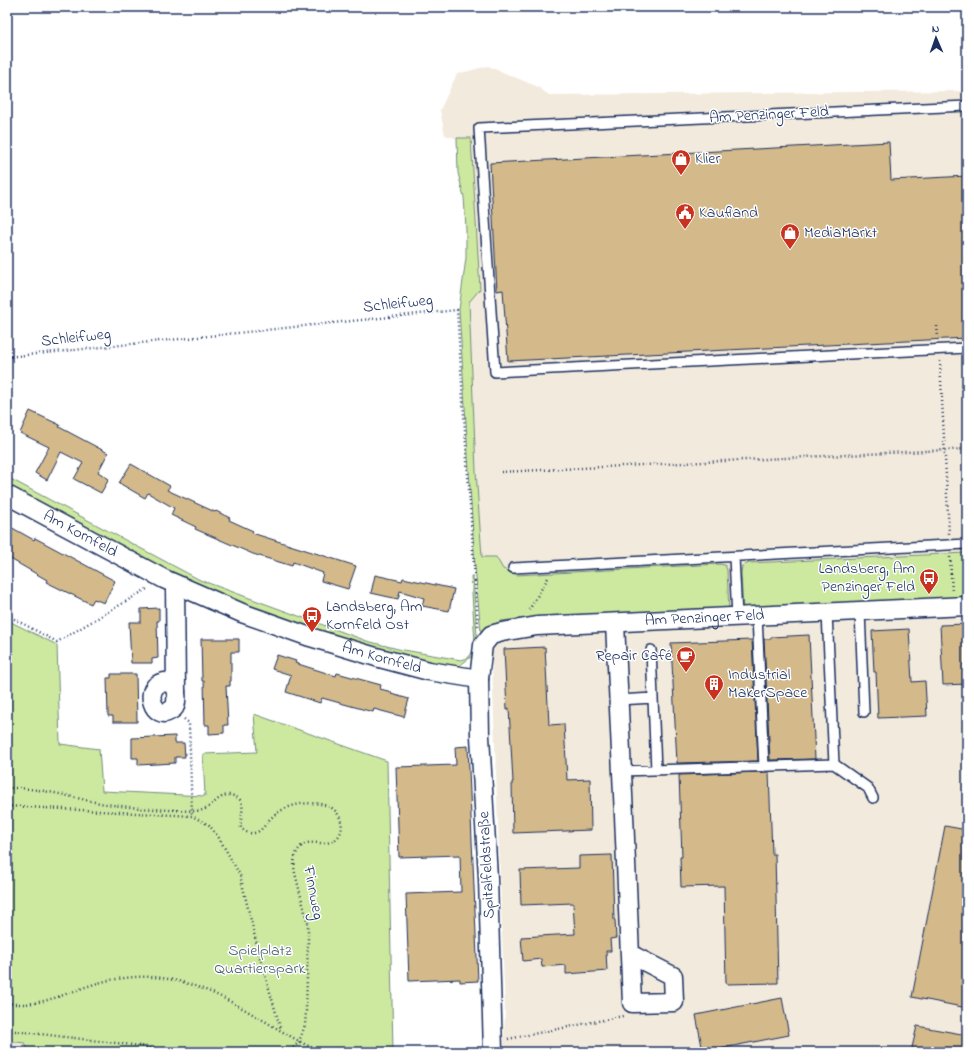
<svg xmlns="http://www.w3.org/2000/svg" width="974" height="1059" font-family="'Indie Flower',sans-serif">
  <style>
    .built { fill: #f2eadc }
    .green { fill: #cde99f; stroke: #748c7e }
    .building { fill: #d4ba8a; stroke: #1b2f5e }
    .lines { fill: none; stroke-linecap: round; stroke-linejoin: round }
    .service-casing { stroke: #1b2f5e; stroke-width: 12 }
    .minor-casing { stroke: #1b2f5e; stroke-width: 21 }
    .path { stroke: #1b2f5e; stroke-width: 2.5; stroke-dasharray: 1 3; stroke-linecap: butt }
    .service { stroke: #fff; stroke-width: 9 }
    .minor { stroke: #fff; stroke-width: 18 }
    .labels { text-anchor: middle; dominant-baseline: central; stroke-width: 3; stroke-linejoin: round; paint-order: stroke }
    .street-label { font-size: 16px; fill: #1b2f5e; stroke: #fff }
    .poi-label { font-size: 16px; fill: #1b2f5e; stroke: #fff; text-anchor: start }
    .park-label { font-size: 16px; fill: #485e6e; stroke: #fff }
  </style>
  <rect width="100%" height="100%" fill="#fff"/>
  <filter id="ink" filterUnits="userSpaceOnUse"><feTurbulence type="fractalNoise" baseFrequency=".025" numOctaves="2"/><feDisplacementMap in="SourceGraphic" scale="8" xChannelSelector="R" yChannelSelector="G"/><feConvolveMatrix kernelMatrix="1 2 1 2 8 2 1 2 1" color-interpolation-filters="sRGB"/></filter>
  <g filter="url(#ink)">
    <path class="built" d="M 488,66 L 538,87 L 549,95 L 967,91 L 967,1052 L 503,1052 L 505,1013 L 492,664 L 484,619 L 459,310 L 466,257 L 465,198 L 458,139 L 445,135 L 440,110 L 457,74 Z
      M 7,1041 L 119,1052 L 7,1052 Z"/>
    <path class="green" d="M 457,138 L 471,138 L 480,289 L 469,302 L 476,471 L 482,557 L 496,557 L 503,569 L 517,575 L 719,564 L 725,565 L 727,570 L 729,610 L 517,619 L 501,621 L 481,633 L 475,567 L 459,310 L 466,258 L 466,229 L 464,197 L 458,173 Z
      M 7,477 L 200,580 L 367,641 L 398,649 L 461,660 L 468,658 L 479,644 L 471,657 L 459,666 L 429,662 L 312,631 L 167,573 L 7,488 Z
      M 967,553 L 967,598 L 743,609 L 741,573 L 742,566 L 749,563 Z
      M 471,576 L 473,576 L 477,636 L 475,643 Z
      M 7,620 L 57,645 L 60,744 L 99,749 L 102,791 L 205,796 L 203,754 L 257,752 L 254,714 L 387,761 L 393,1052 L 29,1052 L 25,1043 L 7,1041 Z"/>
    <path class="building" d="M 889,142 L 891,180 L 967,176 L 967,338 L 508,361 L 503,290 L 497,291 L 490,163 Z
      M 30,411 L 60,425 L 59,427 L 108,453 L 98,472 L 109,479 L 101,493 L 74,479 L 83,463 L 61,452 L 47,480 L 35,473 L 49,447 L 20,433 Z
      M 131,464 L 170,486 L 167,490 L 215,512 L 216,511 L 230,518 L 229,520 L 253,531 L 252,533 L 356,566 L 348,589 L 321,581 L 323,573 L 293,562 L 292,566 L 253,554 L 195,529 L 196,527 L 171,515 L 174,508 L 148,493 L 145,498 L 119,483 Z
      M 7,525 L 34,540 L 35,538 L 115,581 L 104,603 L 94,599 L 91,604 L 46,582 L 47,580 L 7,557 Z
      M 375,575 L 402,581 L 403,578 L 454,589 L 449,611 L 422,606 L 424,598 L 400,591 L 398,599 L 371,593 Z
      M 159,608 L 159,621 L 157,621 L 158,658 L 152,659 L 152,663 L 131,663 L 129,622 L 141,622 L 141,609 Z
      M 967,624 L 967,684 L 943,685 L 940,625 Z
      M 909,629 L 912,682 L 925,681 L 927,716 L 878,718 L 876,672 L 874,672 L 872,631 Z
      M 809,635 L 815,759 L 770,760 L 764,639 L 771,639 L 771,637 Z
      M 201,639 L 239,639 L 239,652 L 231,652 L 231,681 L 230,681 L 230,686 L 226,686 L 228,725 L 224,725 L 224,733 L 209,734 L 209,725 L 205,725 L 204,681 L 202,681 Z
      M 752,640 L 758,761 L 677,763 L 671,643 Z
      M 545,647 L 549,725 L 564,724 L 567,780 L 590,779 L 591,830 L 513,833 L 512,782 L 513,782 L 509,708 L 507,709 L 504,649 Z
      M 277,655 L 296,661 L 295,663 L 336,676 L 337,673 L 381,685 L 380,689 L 392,692 L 391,694 L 409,699 L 404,717 L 374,709 L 373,712 L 322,698 L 320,703 L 286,692 L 291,675 L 272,669 Z
      M 111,674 L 136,674 L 137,722 L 113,722 L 113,716 L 108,716 L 107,678 L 111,678 Z
      M 175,736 L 175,743 L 184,743 L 185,757 L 175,757 L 175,763 L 138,765 L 138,758 L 132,758 L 132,738 Z
      M 468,746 L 478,981 L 460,982 L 460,979 L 409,981 L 406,894 L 461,892 L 460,855 L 399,857 L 396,767 L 456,765 L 455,747 Z
      M 761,772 L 769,772 L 772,854 L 775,854 L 778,983 L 726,984 L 724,886 L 681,887 L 680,857 L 682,857 L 679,775 Z
      M 945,826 L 967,830 L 967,1008 L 912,997 Z
      M 612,855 L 614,920 L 615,920 L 616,938 L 610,939 L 611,951 L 606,951 L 607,971 L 566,974 L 566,965 L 542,967 L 541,959 L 523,961 L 521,937 L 575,934 L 573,903 L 521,905 L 520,870 L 579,868 L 579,856 Z
      M 782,998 L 789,1035 L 703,1052 L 696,1015 Z
      M 917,1026 L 967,1035 L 967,1052 L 911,1052 Z"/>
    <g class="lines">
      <defs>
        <path id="service" d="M 967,106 L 479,128 L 495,372 L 967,348
          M 734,557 L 737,617
          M 513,568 L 967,544
          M 860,611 L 864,712
          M 827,613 L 834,764 L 868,788 L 873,798
          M 757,616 L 764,767
          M 651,650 L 656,770
          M 619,700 L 653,698
          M 622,771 L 834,764"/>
        <g id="minor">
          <path id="s1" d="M 7,495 L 164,579 L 242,613 L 310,637 L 376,657 L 429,671 L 479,679"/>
          <path d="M 175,584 L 176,692"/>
          <path d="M 615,623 C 621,750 627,876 632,1003 L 674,1002 L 673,976 L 630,954"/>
          <path d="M 164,682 L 172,684 C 176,689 177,696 176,702 C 176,706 174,709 171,710 C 154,723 141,686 164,682 Z"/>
          <path id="s2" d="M 493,1052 L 488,878 L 480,736 L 479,679 L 483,645 L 491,635 L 502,632 L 537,626 L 967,606"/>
        </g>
      </defs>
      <use href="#service" class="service-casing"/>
      <use href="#minor" class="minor-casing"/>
      <path class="path" d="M 937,326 L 938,338
        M 7,357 L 457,310 L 478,626
        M 940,361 L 949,534
        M 501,472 L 967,449
        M 950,557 L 952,592
        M 529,610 L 548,578
        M 7,615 L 57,642 L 147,589
        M 184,719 L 189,723 L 192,816
        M 7,788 C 38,787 70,797 100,803 C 124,807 148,809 172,810 C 181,810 194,812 203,810 C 214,806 221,791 234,796 C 249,801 239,817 241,828 C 245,832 251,835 257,832 C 264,829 267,821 272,817 C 286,804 313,799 330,807 C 344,814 347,837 330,842 C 321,845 310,840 303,845 C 294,851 293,864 295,873 L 308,924 L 308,941 L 306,1011 L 305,1025 L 299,1042 L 289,1052
        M 7,806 L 192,816 L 209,825 L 219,838 L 240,875 L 260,958 L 281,1030
        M 7,1003 C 44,1009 75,987 110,980 C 129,977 149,975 168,979 C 225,989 270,1029 321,1052
        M 7,1030 L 191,1052
        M 508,1039 L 623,1016"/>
      <use href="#service" class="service"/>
      <use href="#minor" class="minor"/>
    </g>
  </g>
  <defs>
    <symbol id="shop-pin" viewBox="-11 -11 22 30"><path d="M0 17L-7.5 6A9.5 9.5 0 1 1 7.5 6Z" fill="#c8321e" stroke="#fff"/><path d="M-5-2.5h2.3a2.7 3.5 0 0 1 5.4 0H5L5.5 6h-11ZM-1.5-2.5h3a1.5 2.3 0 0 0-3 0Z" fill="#fff"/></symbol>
    <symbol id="civic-pin" viewBox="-11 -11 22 30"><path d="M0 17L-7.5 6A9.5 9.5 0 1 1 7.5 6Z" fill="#c8321e" stroke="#fff"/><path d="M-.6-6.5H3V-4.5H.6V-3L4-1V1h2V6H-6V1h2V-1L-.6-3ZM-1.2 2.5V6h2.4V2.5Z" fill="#fff"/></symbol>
    <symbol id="bus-pin" viewBox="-11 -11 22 30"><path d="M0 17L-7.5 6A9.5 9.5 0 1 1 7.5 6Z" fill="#c8321e" stroke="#fff"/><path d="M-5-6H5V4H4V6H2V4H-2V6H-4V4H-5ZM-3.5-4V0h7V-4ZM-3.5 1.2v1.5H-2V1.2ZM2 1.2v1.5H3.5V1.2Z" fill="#fff"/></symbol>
    <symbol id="cafe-pin" viewBox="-11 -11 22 30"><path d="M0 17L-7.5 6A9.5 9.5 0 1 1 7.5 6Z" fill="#c8321e" stroke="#fff"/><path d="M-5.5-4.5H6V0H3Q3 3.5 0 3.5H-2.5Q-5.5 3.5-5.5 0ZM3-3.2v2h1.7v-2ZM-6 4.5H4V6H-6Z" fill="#fff"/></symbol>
    <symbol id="building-pin" viewBox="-11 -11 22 30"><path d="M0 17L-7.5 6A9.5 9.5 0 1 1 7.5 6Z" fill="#c8321e" stroke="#fff"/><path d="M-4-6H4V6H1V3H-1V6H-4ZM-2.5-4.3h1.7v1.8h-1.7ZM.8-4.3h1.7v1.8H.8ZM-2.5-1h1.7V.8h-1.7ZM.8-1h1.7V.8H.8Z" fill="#fff"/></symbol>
  </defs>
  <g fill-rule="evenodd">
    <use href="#shop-pin" x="670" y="148" width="22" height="30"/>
    <use href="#civic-pin" x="674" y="202" width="22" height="30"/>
    <use href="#shop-pin" x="779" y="222" width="22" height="30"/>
    <use href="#bus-pin" x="918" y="567" width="22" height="30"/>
    <use href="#bus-pin" x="301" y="605" width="22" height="30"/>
    <use href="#cafe-pin" x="675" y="645" width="22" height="30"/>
    <use href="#building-pin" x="703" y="673" width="22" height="30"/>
  </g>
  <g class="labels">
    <g class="street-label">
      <text transform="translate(769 115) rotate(-3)">Am Penzinger Feld</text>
      <text transform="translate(398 304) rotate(-6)">Schleifweg</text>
      <text transform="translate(76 338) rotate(-6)">Schleifweg</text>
      <text stroke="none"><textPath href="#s1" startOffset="83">Am Kornfeld</textPath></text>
      <text stroke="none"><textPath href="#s2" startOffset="635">Am Penzinger Feld</textPath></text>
      <text stroke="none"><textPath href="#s1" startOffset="410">Am Kornfeld</textPath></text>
      <text transform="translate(487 865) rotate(-93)">Spitalfeldstraße</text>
      <text transform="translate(313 893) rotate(79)">Finnweg</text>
    </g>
    <g class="poi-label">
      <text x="695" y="159">Klier</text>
      <text x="699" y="213">Kaufland</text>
      <text x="804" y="233">MediaMarkt</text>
      <text x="915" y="569" text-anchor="end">Landsberg, Am<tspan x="915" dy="18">Penzinger Feld</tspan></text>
      <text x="326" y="607">Landsberg, Am<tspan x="326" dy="18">Kornfeld Ost</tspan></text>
      <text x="672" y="656" text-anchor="end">Repair Café</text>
      <text x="728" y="675">Industrial<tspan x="728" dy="18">MakerSpace</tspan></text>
    </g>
    <g class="park-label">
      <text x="260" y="951">Spielplatz<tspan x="260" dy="18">Quartierspark</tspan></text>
    </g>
  </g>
  <rect width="974" height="1059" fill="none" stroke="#fff" stroke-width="24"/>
  <rect x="12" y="12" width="950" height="1035" fill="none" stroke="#1b2f5e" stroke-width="1.5" filter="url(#ink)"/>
  <g transform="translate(936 38) rotate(358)" stroke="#ffffff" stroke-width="3" paint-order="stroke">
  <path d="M0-3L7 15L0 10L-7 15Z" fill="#1b2f5e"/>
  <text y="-6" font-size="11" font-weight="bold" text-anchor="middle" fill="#1b2f5e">N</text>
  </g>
</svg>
